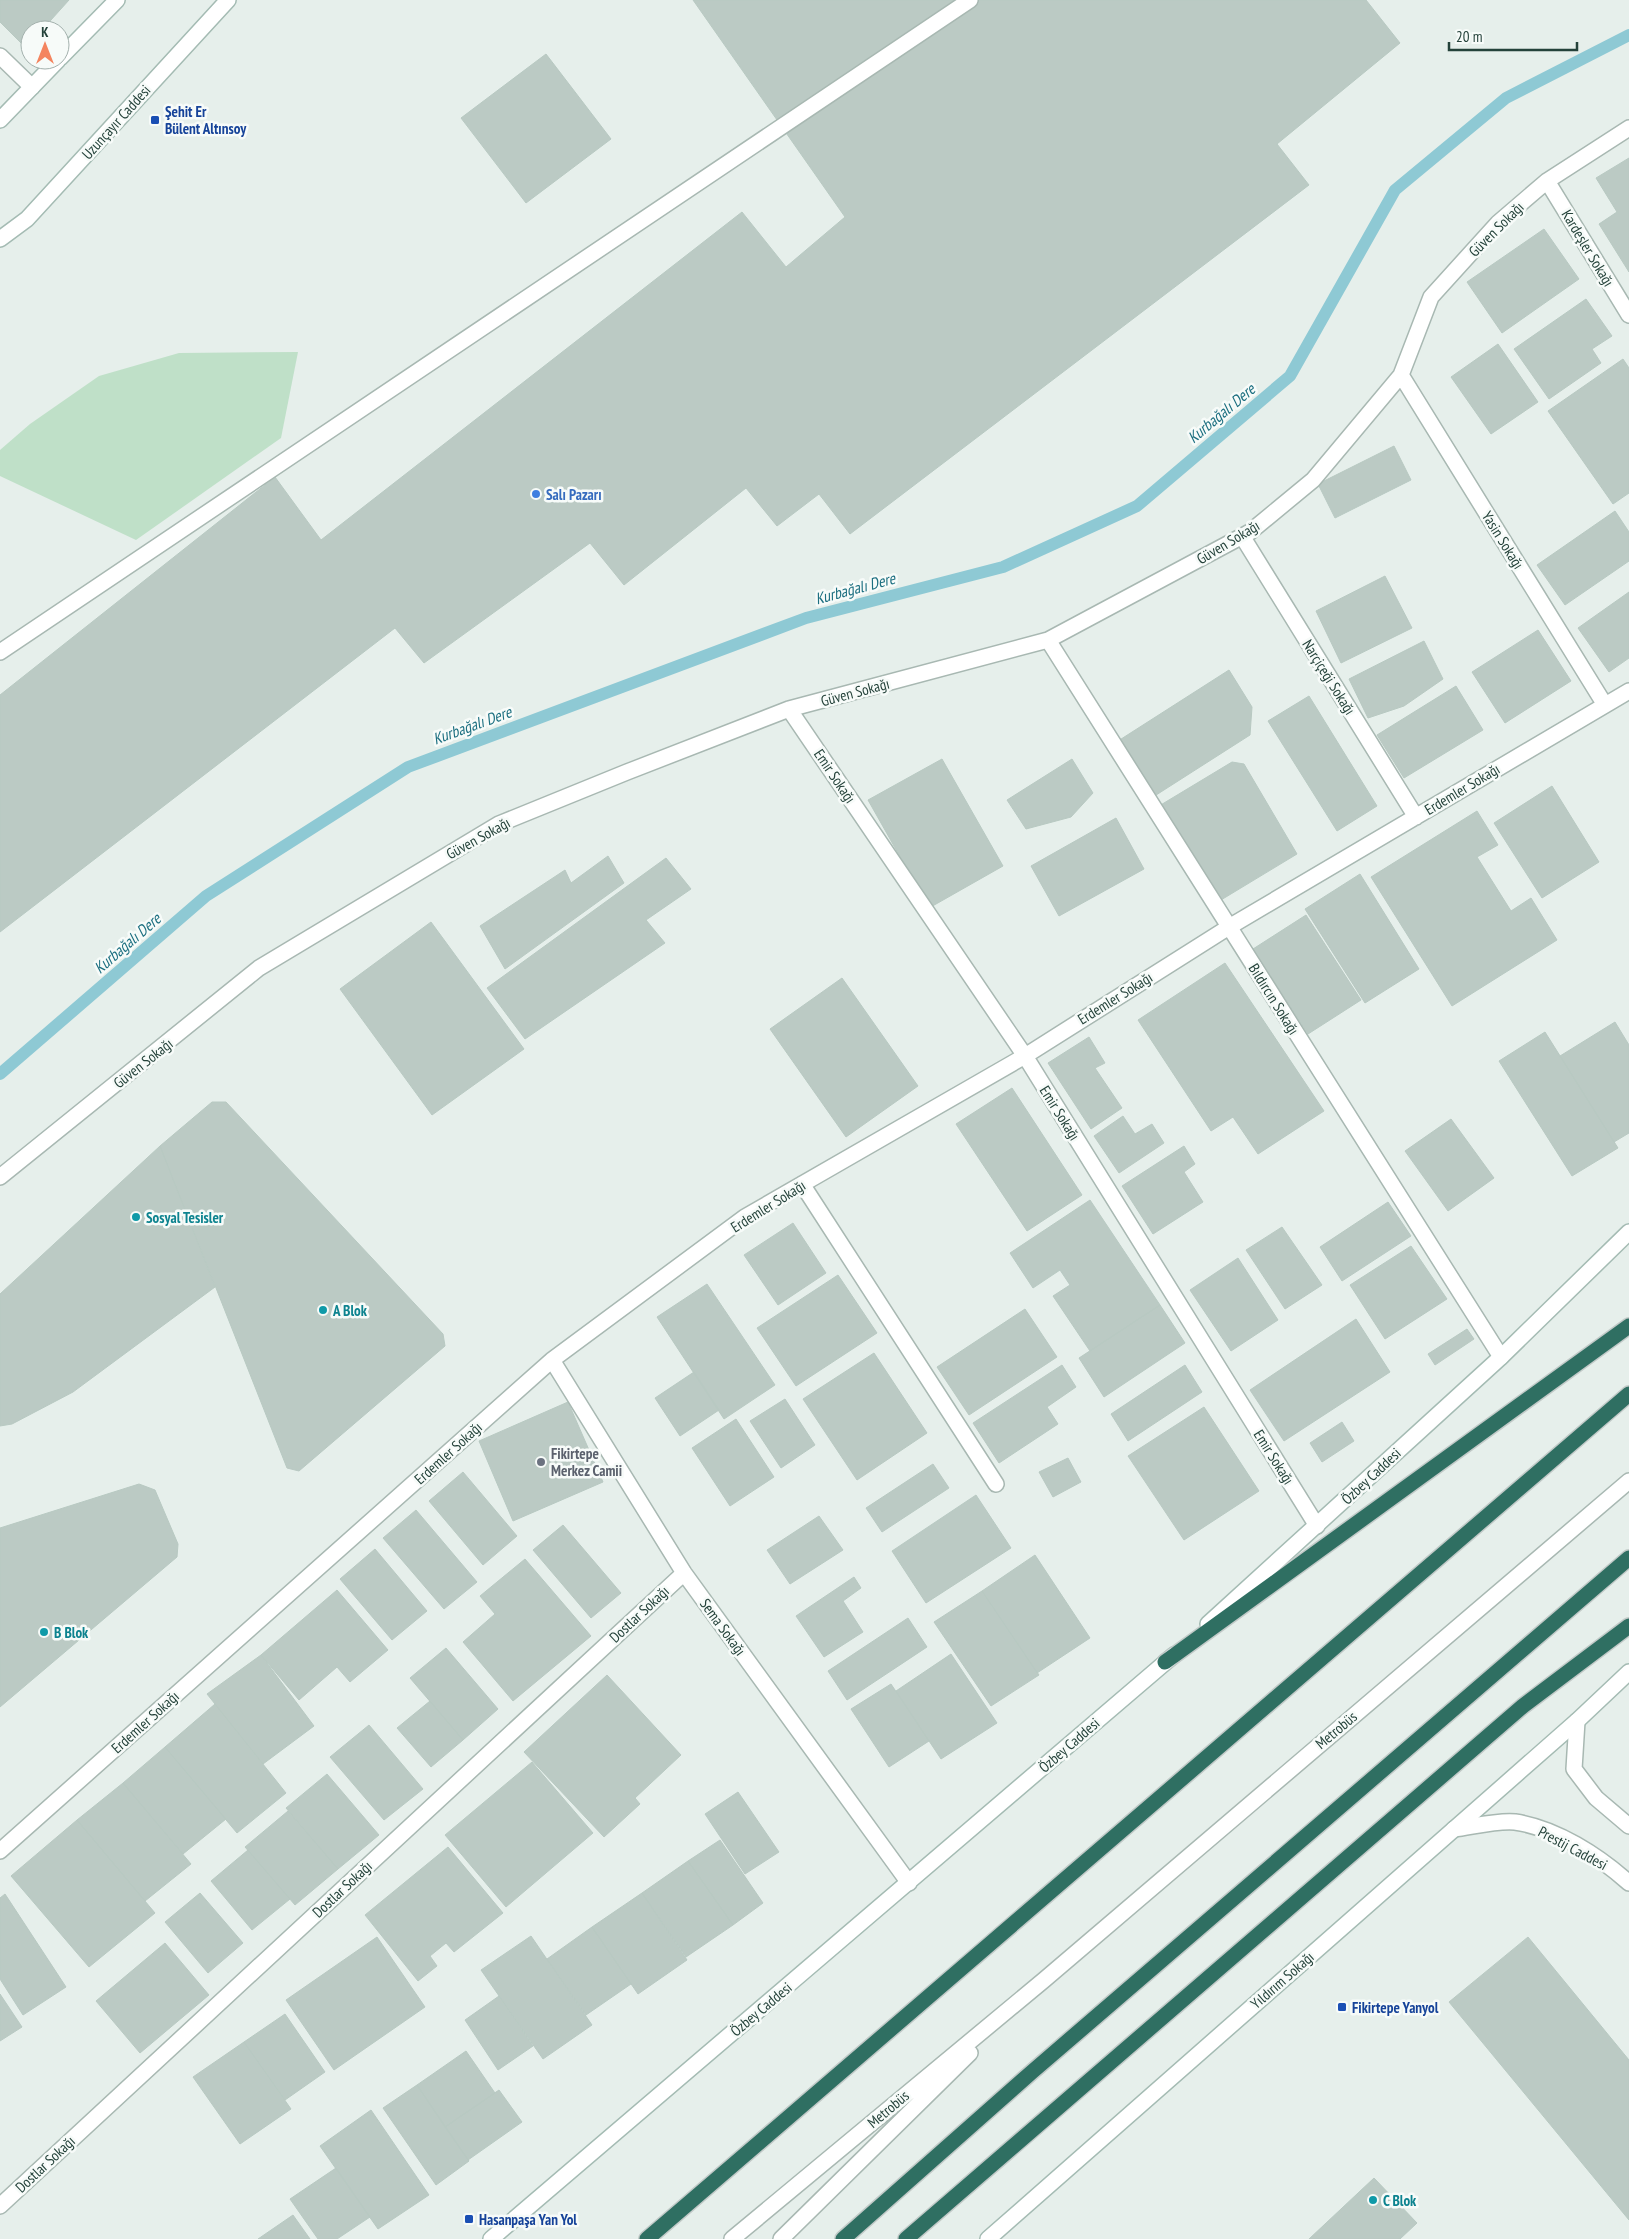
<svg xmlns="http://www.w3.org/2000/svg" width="1629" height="2239" font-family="'PT Sans Narrow',sans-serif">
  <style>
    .green { fill: #bfe0c8 }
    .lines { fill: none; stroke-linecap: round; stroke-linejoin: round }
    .stream { stroke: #8ec9d4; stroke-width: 12 }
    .building { fill: #bbcac4; stroke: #b8c9c2 }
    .lane-casing { stroke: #a8b8b2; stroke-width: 18 }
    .street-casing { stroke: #a8b8b2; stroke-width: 18 }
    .secondary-casing { stroke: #a4bbb3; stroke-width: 18 }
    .highway-casing { stroke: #c2cac8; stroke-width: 18 }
    .lane { stroke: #fff; stroke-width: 15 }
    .street { stroke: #fff; stroke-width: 15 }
    .secondary { stroke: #fff; stroke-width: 15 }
    .highway { stroke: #2f6f62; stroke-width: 15 }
    .transit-dot { fill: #1a4fb4; stroke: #f7fbf9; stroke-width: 2 }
    .shop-dot { fill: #3f7fe0; stroke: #f7fbf9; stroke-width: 2 }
    .culture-dot { fill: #0f9aa8; stroke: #f7fbf9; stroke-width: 2 }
    .worship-dot { fill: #6b7280; stroke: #f7fbf9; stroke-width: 2 }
    .labels { text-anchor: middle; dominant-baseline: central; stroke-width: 5; stroke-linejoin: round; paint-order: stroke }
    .transit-label { font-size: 15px; font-weight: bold; fill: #164399; stroke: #f7fbf9; text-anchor: start }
    .street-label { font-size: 15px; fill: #24423a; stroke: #f7fbf9 }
    .shop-label { font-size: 15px; font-weight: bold; fill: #366cbe; stroke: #f7fbf9; text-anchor: start }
    .culture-label { font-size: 15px; font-weight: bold; fill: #0d838f; stroke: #f7fbf9; text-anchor: start }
    .worship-label { font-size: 15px; font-weight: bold; fill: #5b616d; stroke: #f7fbf9; text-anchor: start }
    .water-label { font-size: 16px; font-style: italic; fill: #1c6f80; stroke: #f7fbf9 }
  </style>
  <rect width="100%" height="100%" fill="#e6efeb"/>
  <path class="green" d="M 298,352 L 281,438 L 136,540 L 0,476 L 0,450 L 30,424 L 99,376 L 179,353 Z"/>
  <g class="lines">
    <path class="stream" d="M 0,1074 L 206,896 L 408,767 L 806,618 L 1003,567 L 1137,506 L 1290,376 L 1395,190 L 1506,98 L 1629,35"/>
  </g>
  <path class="building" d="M 0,0 L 69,0 L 42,30 L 30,30 L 30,43 L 26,48 L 0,22 Z
    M 693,0 L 1366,0 L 1400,43 L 1277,144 L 1309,185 L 850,534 L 819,494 L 777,526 L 746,488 L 624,585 L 590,543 L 424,663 L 395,628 L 0,932 L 0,695 L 275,477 L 321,540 L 742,212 L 786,267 L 845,217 Z
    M 546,54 L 611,139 L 526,203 L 461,118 Z
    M 1629,158 L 1629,272 L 1599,224 L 1617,212 L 1596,178 Z
    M 1544,229 L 1579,279 L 1502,333 L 1467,282 Z
    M 1586,299 L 1612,336 L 1592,349 L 1601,363 L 1549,399 L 1514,349 Z
    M 1498,344 L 1538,402 L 1491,434 L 1451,377 Z
    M 1623,359 L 1629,368 L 1629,493 L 1613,504 L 1548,411 Z
    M 1394,446 L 1411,480 L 1335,518 L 1318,484 Z
    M 1615,511 L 1629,532 L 1629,561 L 1565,605 L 1537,565 Z
    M 1385,576 L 1412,628 L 1341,663 L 1316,611 Z
    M 1629,592 L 1629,658 L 1609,672 L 1578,628 Z
    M 1538,630 L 1571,681 L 1505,723 L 1472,672 Z
    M 1424,641 L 1443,679 L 1404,706 L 1368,718 L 1349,679 Z
    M 1229,670 L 1252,707 L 1250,735 L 1153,797 L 1118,741 Z
    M 1456,686 L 1483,730 L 1404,778 L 1377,735 Z
    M 1309,696 L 1377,806 L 1337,831 L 1268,721 Z
    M 942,759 L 1003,866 L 929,908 L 868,800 Z
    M 1072,759 L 1093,793 L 1071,817 L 1026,829 L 1007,800 Z
    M 1232,762 L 1244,764 L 1297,854 L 1216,903 L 1159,806 Z
    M 1552,786 L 1599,862 L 1542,898 L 1494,823 Z
    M 1477,811 L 1498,845 L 1477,857 L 1511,911 L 1531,898 L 1557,940 L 1452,1006 L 1371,877 Z
    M 1116,818 L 1144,869 L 1059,916 L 1031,866 Z
    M 608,856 L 624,883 L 505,969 L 480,926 L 565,870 L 571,883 Z
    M 666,858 L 691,889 L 646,920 L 665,943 L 525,1039 L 487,988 Z
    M 1360,874 L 1419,969 L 1365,1003 L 1305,909 Z
    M 1306,915 L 1361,1000 L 1308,1034 L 1253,949 Z
    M 431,922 L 524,1049 L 432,1115 L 340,989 Z
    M 1225,963 L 1324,1111 L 1258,1154 L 1233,1117 L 1211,1131 L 1138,1020 Z
    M 842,978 L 918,1086 L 846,1137 L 770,1029 Z
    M 1615,1022 L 1629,1045 L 1629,1133 L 1614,1142 L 1560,1056 Z
    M 1545,1032 L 1618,1148 L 1572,1176 L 1499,1061 Z
    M 1089,1037 L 1105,1063 L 1095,1068 L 1122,1108 L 1091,1129 L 1048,1063 Z
    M 1012,1088 L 1082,1195 L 1027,1231 L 956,1124 Z
    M 212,1102 L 226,1102 L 443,1334 L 445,1346 L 299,1471 L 287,1468 L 160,1146 Z
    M 1123,1116 L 1135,1134 L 1152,1124 L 1164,1143 L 1119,1173 L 1094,1136 Z
    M 1451,1119 L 1494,1178 L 1448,1211 L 1405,1151 Z
    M 160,1146 L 215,1287 L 73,1392 L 12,1424 L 0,1426 L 0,1294 Z
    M 1184,1146 L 1195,1164 L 1184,1172 L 1203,1202 L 1153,1234 L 1122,1186 Z
    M 1090,1200 L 1160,1305 L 1090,1351 L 1053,1296 L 1070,1285 L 1060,1270 L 1033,1288 L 1010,1253 Z
    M 1388,1202 L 1411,1236 L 1342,1281 L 1320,1247 Z
    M 793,1223 L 826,1273 L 778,1305 L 744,1255 Z
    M 1282,1227 L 1322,1285 L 1285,1309 L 1246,1250 Z
    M 1411,1246 L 1447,1299 L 1385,1339 L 1350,1285 Z
    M 1238,1258 L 1278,1320 L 1231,1351 L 1190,1290 Z
    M 838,1275 L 877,1333 L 796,1386 L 757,1328 Z
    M 707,1284 L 775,1385 L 724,1419 L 657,1317 Z
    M 1160,1305 L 1185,1343 L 1104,1397 L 1079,1358 Z
    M 1025,1309 L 1057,1357 L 969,1415 L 937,1367 Z
    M 1356,1319 L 1390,1372 L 1284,1441 L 1250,1390 Z
    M 1467,1329 L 1474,1339 L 1435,1365 L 1428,1354 Z
    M 874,1353 L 927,1433 L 857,1480 L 803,1399 Z
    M 1062,1365 L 1076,1387 L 1047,1407 L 1058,1424 L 999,1463 L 973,1423 Z
    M 1185,1365 L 1202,1392 L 1128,1441 L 1111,1414 Z
    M 694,1372 L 719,1410 L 680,1436 L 655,1398 Z
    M 785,1399 L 815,1445 L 781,1468 L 750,1421 Z
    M 568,1402 L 603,1482 L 513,1521 L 479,1441 Z
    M 1204,1407 L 1259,1491 L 1184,1540 L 1128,1456 Z
    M 736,1419 L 774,1477 L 730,1506 L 692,1448 Z
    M 1342,1422 L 1354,1441 L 1322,1462 L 1310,1443 Z
    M 1068,1458 L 1081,1482 L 1053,1497 L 1039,1472 Z
    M 933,1464 L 949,1488 L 882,1532 L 866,1508 Z
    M 463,1472 L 517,1536 L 483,1565 L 429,1501 Z
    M 139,1484 L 155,1490 L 178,1544 L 177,1557 L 0,1707 L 0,1528 Z
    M 976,1495 L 1011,1548 L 926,1603 L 892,1551 Z
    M 416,1510 L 477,1582 L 444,1609 L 383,1538 Z
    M 819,1516 L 843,1550 L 790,1584 L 767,1550 Z
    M 563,1525 L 621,1593 L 591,1618 L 533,1550 Z
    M 375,1549 L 427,1611 L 392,1640 L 340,1579 Z
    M 1035,1555 L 1090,1638 L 1037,1673 L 982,1591 Z
    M 525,1559 L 591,1636 L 513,1701 L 463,1642 L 495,1614 L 480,1596 Z
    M 854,1577 L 861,1588 L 843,1601 L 863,1632 L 824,1657 L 796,1616 Z
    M 337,1590 L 388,1650 L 350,1682 L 337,1667 L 299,1700 L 261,1655 Z
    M 982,1591 L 1039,1675 L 991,1706 L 934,1622 Z
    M 908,1618 L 927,1647 L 847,1700 L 828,1671 Z
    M 446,1648 L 498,1709 L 463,1740 L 410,1678 Z
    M 951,1654 L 997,1723 L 941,1759 L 896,1691 Z
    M 261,1655 L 314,1726 L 263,1764 L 207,1694 Z
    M 607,1675 L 681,1755 L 635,1798 L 640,1804 L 604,1837 L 524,1752 Z
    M 891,1684 L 929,1741 L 889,1767 L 851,1709 Z
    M 430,1701 L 463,1740 L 431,1767 L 397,1728 Z
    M 215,1704 L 286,1793 L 237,1833 L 165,1747 Z
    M 369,1725 L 423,1789 L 384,1820 L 330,1757 Z
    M 165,1747 L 226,1819 L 183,1854 L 123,1783 Z
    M 532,1762 L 593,1833 L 506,1907 L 445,1835 Z
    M 327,1774 L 379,1835 L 338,1869 L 286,1808 Z
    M 123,1783 L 191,1864 L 145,1901 L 77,1820 Z
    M 738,1792 L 779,1852 L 745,1874 L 705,1814 Z
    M 288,1811 L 338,1869 L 295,1905 L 245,1847 Z
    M 77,1820 L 155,1913 L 89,1967 L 11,1876 Z
    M 720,1840 L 763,1903 L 733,1925 L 688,1861 Z
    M 448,1847 L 503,1913 L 454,1952 L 446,1943 L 430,1956 L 437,1966 L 418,1981 L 365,1915 Z
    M 248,1850 L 290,1899 L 252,1930 L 211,1881 Z
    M 688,1861 L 733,1925 L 686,1957 L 642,1893 Z
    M 200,1893 L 243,1943 L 208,1973 L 165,1922 Z
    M 642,1893 L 687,1960 L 638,1994 L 592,1927 Z
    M 5,1894 L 66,1987 L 23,2015 L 0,1979 L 0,1898 Z
    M 592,1927 L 631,1984 L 586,2015 L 547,1959 Z
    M 531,1936 L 592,2025 L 543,2059 L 481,1970 Z
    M 377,1937 L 425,2007 L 334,2070 L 286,2000 Z
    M 1528,1937 L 1629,2060 L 1629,2220 L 1449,2002 Z
    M 165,1943 L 209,1995 L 140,2053 L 96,2001 Z
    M 0,1994 L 22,2027 L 0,2041 Z
    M 499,1996 L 533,2046 L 498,2070 L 465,2020 Z
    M 285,2014 L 325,2072 L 285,2100 L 244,2042 Z
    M 244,2042 L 291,2109 L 240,2144 L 193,2077 Z
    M 466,2051 L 495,2093 L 445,2127 L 417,2085 Z
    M 417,2085 L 469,2161 L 436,2185 L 383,2108 Z
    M 499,2090 L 522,2122 L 468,2160 L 445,2127 Z
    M 371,2110 L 429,2195 L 378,2229 L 320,2146 Z
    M 336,2168 L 370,2217 L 337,2239 L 318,2239 L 290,2199 Z
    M 1374,2178 L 1417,2223 L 1400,2239 L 1309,2239 Z
    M 293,2215 L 310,2239 L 258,2239 Z"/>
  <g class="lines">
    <defs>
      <path id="lane" d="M 732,2239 L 1044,1980 L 1629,1481
        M 781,2239 L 970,2053"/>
      <path id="street" d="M 0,56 L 32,87
        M 1547,181 L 1629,315
        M 1401,375 L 1605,705
        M 1242,536 L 1416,817
        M 1048,640 L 1501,1357
        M 0,652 L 970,0
        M 789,709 L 1025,1056 L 1317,1526
        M 0,1177 L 259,968 L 499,824 L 627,772 L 789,709 L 1048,640 L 1250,532 L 1313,480 L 1401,375 L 1431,297 L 1498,223 L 1547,181 L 1629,128
        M 802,1184 L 996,1484
        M 552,1360 L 684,1573 L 909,1883
        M 1577,1721 L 1574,1769 L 1596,1798 L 1629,1826
        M 1454,1829 C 1471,1827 1498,1820 1515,1822 C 1556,1828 1599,1856 1629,1883
        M 0,1851 L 552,1360 L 745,1217 L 1025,1056 L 1229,927 L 1629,691
        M 0,2206 L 684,1573"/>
      <path id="secondary" d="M 60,58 L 117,0
        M 0,120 L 58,60
        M 0,239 L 27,219 L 228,0
        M 1208,1624 L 1501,1357 L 1629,1232
        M 491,2239 L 1174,1655
        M 988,2239 L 1577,1721 L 1629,1672"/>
      <path id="highway" d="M 1165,1662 L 1629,1326
        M 647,2239 L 1629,1394
        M 843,2239 L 1033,2071 L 1629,1558
        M 906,2239 L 1523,1706 L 1629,1626"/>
    </defs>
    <use href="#lane" class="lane-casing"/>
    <use href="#street" class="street-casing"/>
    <use href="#secondary" class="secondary-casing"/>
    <use href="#highway" class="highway-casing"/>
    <use href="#lane" class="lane"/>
    <use href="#street" class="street"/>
    <use href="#secondary" class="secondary"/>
    <use href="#highway" class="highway"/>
  </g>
  <g class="transit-dot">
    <rect x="150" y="115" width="10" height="10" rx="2.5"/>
    <rect x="1337" y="2002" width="10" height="10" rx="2.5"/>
    <rect x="464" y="2214" width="10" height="10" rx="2.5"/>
  </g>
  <circle class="shop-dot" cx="536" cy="494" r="5"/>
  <g class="culture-dot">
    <circle cx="136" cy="1217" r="5"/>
    <circle cx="323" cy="1310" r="5"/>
    <circle cx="44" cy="1632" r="5"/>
    <circle cx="1373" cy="2200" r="5"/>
  </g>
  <circle class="worship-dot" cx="541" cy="1462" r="5"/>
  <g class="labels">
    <g class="transit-label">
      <text x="165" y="111">Şehit Er<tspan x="165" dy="17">Bülent Altınsoy</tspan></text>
      <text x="1352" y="2007">Fikirtepe Yanyol</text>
      <text x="479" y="2219">Hasanpaşa Yan Yol</text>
    </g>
    <g class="street-label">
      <text transform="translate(116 122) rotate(-48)">Uzunçayır Caddesi</text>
      <text transform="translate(1496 229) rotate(-45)">Güven Sokağı</text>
      <text transform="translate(1588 248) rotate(59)">Kardeşler Sokağı</text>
      <text transform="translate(1503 540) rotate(58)">Yasin Sokağı</text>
      <text transform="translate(1228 542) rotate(-31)">Güven Sokağı</text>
      <text transform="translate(1329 677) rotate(58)">Narçiçeği Sokağı</text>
      <text transform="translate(855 692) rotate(-15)">Güven Sokağı</text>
      <text transform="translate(835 776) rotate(56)">Emir Sokağı</text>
      <text transform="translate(1462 789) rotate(-31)">Erdemler Sokağı</text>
      <text transform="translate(478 838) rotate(-29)">Güven Sokağı</text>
      <text transform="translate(1115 998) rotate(-32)">Erdemler Sokağı</text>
      <text transform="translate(1274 999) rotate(58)">Bıldırcın Sokağı</text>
      <text transform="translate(143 1063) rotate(-38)">Güven Sokağı</text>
      <text transform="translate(1060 1113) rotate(58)">Emir Sokağı</text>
      <text transform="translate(768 1206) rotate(-32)">Erdemler Sokağı</text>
      <text transform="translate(448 1453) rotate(-42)">Erdemler Sokağı</text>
      <text transform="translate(1274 1457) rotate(58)">Emir Sokağı</text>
      <text transform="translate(1371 1476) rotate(-43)">Özbey Caddesi</text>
      <text transform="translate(639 1614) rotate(-43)">Dostlar Sokağı</text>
      <text transform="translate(723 1627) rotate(54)">Sema Sokağı</text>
      <text transform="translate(145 1722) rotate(-42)">Erdemler Sokağı</text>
      <text transform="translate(1336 1730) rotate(-40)">Metrobüs</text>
      <text transform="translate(1069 1745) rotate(-41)">Özbey Caddesi</text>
      <text transform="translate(1573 1848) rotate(28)">Prestij Caddesi</text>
      <text transform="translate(342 1889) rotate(-43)">Dostlar Sokağı</text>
      <text transform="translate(1282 1980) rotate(-41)">Yıldırım Sokağı</text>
      <text transform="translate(761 2009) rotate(-40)">Özbey Caddesi</text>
      <text transform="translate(888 2109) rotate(-40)">Metrobüs</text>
      <text transform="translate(45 2164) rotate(-43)">Dostlar Sokağı</text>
    </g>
    <g class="shop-label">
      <text x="546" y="494">Salı Pazarı</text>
    </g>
    <g class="culture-label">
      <text x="146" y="1217">Sosyal Tesisler</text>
      <text x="333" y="1310">A Blok</text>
      <text x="54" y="1632">B Blok</text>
      <text x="1383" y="2200">C Blok</text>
    </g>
    <g class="worship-label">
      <text x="551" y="1453">Fikirtepe<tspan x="551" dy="17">Merkez Camii</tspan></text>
    </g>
    <g class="water-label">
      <text transform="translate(1221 413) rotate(-40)">Kurbağalı Dere</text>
      <text transform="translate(855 588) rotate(-15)">Kurbağalı Dere</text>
      <text transform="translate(472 725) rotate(-20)">Kurbağalı Dere</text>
      <text transform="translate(127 943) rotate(-41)">Kurbağalı Dere</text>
    </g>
  </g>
  <g transform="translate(45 45)"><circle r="24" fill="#f7fbf9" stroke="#a3b1ad"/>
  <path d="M0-4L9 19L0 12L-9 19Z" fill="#f4845f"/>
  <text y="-8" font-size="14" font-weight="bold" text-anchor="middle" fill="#24423a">K</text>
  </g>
  <path d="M1449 42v8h128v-8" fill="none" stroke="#24423a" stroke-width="2.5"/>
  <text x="1456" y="42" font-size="15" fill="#24423a" stroke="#f7fbf9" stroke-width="4" paint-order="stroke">20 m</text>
</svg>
